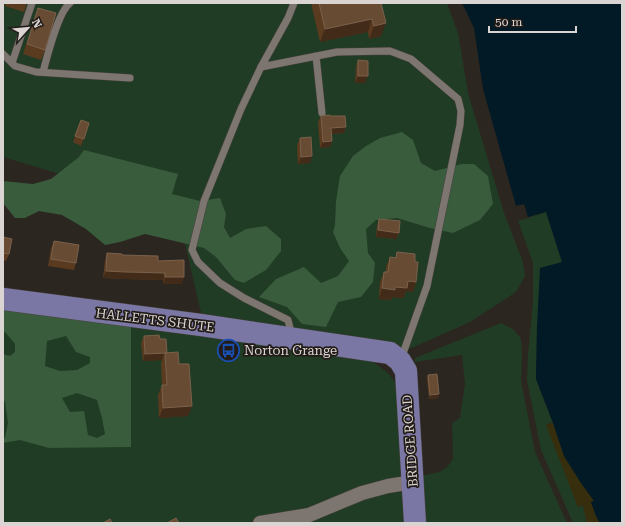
<svg xmlns="http://www.w3.org/2000/svg" width="625" height="526" font-family="'Roboto Serif',serif">
  <style>
    .green { fill: #213c24 }
    .forest { fill: #395c3c; fill-rule: evenodd }
    .sand { fill: #362e0d }
    .water { fill: #011a26 }
    .lines { fill: none; stroke-linecap: round; stroke-linejoin: round }
    .lane-casing { stroke: #47423f; stroke-width: 8 }
    .street-casing { stroke: #47423f; stroke-width: 15 }
    .primary-casing { stroke: #47423f; stroke-width: 23 }
    .lane { stroke: #7d7570; stroke-width: 7 }
    .street { stroke: #7d7570; stroke-width: 14 }
    .primary { stroke: #7b77a5; stroke-width: 22 }
    .wall { fill: #5b3b1f }
    .shaded-wall { fill: #422b18 }
    .building { fill: #684b33; stroke: #7a614c }
    .labels { text-anchor: middle; dominant-baseline: central; stroke-width: 3.5; stroke-linejoin: round; paint-order: stroke }
    .street-label { font-size: 13px; fill: #dad5d2; stroke: #221c18 }
    .poi-label { font-size: 13px; fill: #dad5d2; stroke: #221c18; text-anchor: start }
  </style>
  <rect width="100%" height="100%" fill="#2c2621"/>
  <path class="green" d="M 3,3 L 447,3 L 458,33 L 468,93 L 504,213 L 523,262 L 525,276 L 516,292 L 470,322 L 414,347 L 400,352 L 202,317 L 177,209 L 3,157 Z
    M 546,212 L 562,262 L 537,326 L 536,379 L 553,423 L 547,424 L 578,507 L 583,505 L 587,523 L 573,523 L 541,450 L 527,380 L 528,354 L 533,303 L 533,263 L 518,221 Z
    M 3,309 L 368,359 C 378,365 389,372 395,382 C 397,386 398,390 399,394 L 406,477 L 307,512 L 261,518 L 246,523 L 3,523 Z
    M 501,323 L 514,330 L 521,339 L 522,353 L 521,381 L 535,452 L 567,523 L 423,523 L 420,476 L 440,472 L 448,466 L 453,459 L 452,423 L 460,418 L 465,384 L 462,355 L 415,362 L 415,358 Z
    M 406,491 L 408,523 L 299,523 C 334,510 369,494 406,491 Z"/>
  <path class="forest" d="M 402,132 L 413,140 L 421,163 L 435,171 L 462,164 L 474,164 L 488,176 L 493,204 L 480,220 L 453,233 L 430,228 L 397,218 L 376,220 L 366,229 L 368,253 L 375,263 L 373,282 L 361,297 L 338,302 L 326,327 L 302,324 L 287,307 L 259,297 L 276,279 L 304,267 L 321,283 L 338,276 L 349,261 L 340,248 L 333,232 L 335,225 L 336,201 L 340,176 L 353,156 L 366,146 L 380,138 Z
    M 84,150 L 178,174 L 172,194 L 200,201 L 220,198 L 226,214 L 224,227 L 230,238 L 246,229 L 266,226 L 281,239 L 281,251 L 266,270 L 244,283 L 235,280 L 216,257 L 204,248 L 145,234 L 120,242 L 105,245 L 86,229 L 62,215 L 39,211 L 25,218 L 15,218 L 3,203 L 3,181 L 33,184 L 51,179 L 79,157 Z
    M 3,309 L 131,326 L 131,447 L 49,448 L 20,440 L 3,443 L 3,438 L 5,438 L 8,423 L 5,401 L 3,400 L 3,354 L 10,356 L 15,352 L 15,344 L 5,332 L 3,333 ZM 66,336 L 76,352 L 90,357 L 90,363 L 77,370 L 60,371 L 45,366 L 47,341 ZM 77,393 L 97,400 L 102,418 L 105,434 L 97,438 L 88,435 L 84,411 L 70,412 L 62,398 Z"/>
  <path class="sand" d="M 553,423 L 564,456 L 581,483 L 594,501 L 591,502 L 596,516 L 600,523 L 587,523 L 583,505 L 578,507 L 546,425 Z"/>
  <path class="water" d="M 462,3 L 622,3 L 622,523 L 600,523 L 596,516 L 591,502 L 594,501 L 581,483 L 564,456 L 553,423 L 536,379 L 537,326 L 540,268 L 562,262 L 546,212 L 528,217 L 524,204 L 516,206 L 483,89 L 474,28 Z"/>
  <g class="lines">
    <defs>
      <path id="lane" d="M 3,54 L 15,66 L 36,72 L 130,78
        M 316,56 L 322,113
        M 12,63 L 32,3
        M 261,67 L 337,52 L 390,51 L 411,59 L 458,99 L 461,111 L 460,125 L 427,286 L 401,359
        M 43,72 C 47,57 58,12 70,3
        M 292,336 L 288,320 L 244,298 L 220,283 L 198,262 L 192,250 L 204,201 L 241,109 L 261,67 L 288,18 L 294,3"/>
      <path id="street" d="M 260,523 L 309,515 L 362,493 L 388,486 L 413,482"/>
      <path id="primary" d="M 3,299 L 201,325 L 390,353 L 400,361 L 406,371 L 415,523"/>
    </defs>
    <use href="#lane" class="lane-casing"/>
    <use href="#street" class="street-casing"/>
    <use href="#primary" class="primary-casing"/>
    <use href="#lane" class="lane"/>
    <use href="#street" class="street"/>
    <use href="#primary" class="primary"/>
  </g>
  <path class="wall" d="M 6,3 L 27,3 L 24,12 L 5,6 Z
    M 311,3 L 381,3 L 381,36 L 369,39 L 368,32 L 320,42 Z
    M 38,8 L 45,50 L 41,60 L 23,54 Z
    M 358,60 L 365,83 L 355,83 L 356,67 Z
    M 321,116 L 330,116 L 344,133 L 332,134 L 332,141 L 330,147 L 320,148 L 318,122 Z
    M 81,120 L 89,123 L 81,146 L 73,142 Z
    M 300,138 L 310,163 L 298,164 L 297,145 Z
    M 379,219 L 399,233 L 396,239 L 376,237 L 377,226 Z
    M 3,237 L 9,254 L 6,261 L 3,260 Z
    M 54,241 L 76,263 L 74,270 L 48,266 L 51,248 Z
    M 397,252 L 415,262 L 416,282 L 413,292 L 406,291 L 403,298 L 392,297 L 391,300 L 379,299 L 380,282 L 384,272 L 386,272 L 386,267 L 390,257 L 395,258 Z
    M 107,253 L 158,261 L 184,277 L 181,284 L 163,284 L 163,280 L 124,279 L 103,278 L 105,260 Z
    M 144,336 L 160,339 L 167,353 L 179,364 L 188,416 L 159,418 L 158,395 L 162,385 L 161,363 L 162,360 L 143,361 L 141,343 Z
    M 428,375 L 438,398 L 429,399 L 427,378 Z"/>
  <path class="shaded-wall" d="M 372,19 L 368,32 L 320,42 L 325,29 Z
    M 386,23 L 381,36 L 369,39 L 374,26 Z
    M 358,76 L 368,76 L 365,83 L 355,83 Z
    M 346,127 L 344,133 L 329,134 L 331,128 Z
    M 332,141 L 330,147 L 320,148 L 323,142 Z
    M 312,156 L 310,163 L 298,164 L 301,157 Z
    M 378,230 L 399,233 L 396,239 L 376,237 Z
    M 106,271 L 165,273 L 163,280 L 124,279 L 103,278 Z
    M 165,277 L 184,277 L 181,284 L 163,284 Z
    M 408,281 L 416,282 L 413,292 L 406,291 L 403,298 L 392,297 L 391,300 L 379,299 L 382,288 L 395,287 Z
    M 165,353 L 162,360 L 143,361 L 145,354 Z
    M 439,394 L 438,398 L 429,399 L 430,395 Z
    M 192,406 L 188,416 L 159,418 L 163,408 Z"/>
  <path class="building" d="M 319,3 L 381,3 L 386,23 L 374,26 L 372,19 L 325,29 Z
    M 38,8 L 56,13 L 45,50 L 27,44 Z
    M 358,60 L 368,61 L 368,76 L 358,76 Z
    M 330,115 L 330,116 L 345,116 L 346,127 L 331,128 L 332,141 L 323,142 L 321,116 Z
    M 81,120 L 89,123 L 84,139 L 75,136 Z
    M 311,137 L 312,156 L 301,157 L 300,138 Z
    M 379,219 L 400,221 L 399,233 L 378,230 Z
    M 3,237 L 12,239 L 9,254 L 3,253 Z
    M 54,241 L 79,245 L 76,263 L 51,259 Z
    M 397,252 L 415,254 L 415,262 L 418,262 L 416,282 L 408,281 L 407,288 L 395,287 L 395,290 L 382,288 L 384,272 L 388,272 L 390,257 L 396,258 Z
    M 107,253 L 122,254 L 122,255 L 158,256 L 158,261 L 184,260 L 184,277 L 165,277 L 165,273 L 126,272 L 106,271 Z
    M 159,335 L 160,339 L 166,339 L 167,353 L 145,354 L 144,336 Z
    M 178,352 L 179,364 L 189,364 L 192,406 L 163,408 L 162,385 L 167,385 L 165,353 Z
    M 437,374 L 439,394 L 430,395 L 428,375 Z
    M 176,518 L 179,523 L 167,523 Z
    M 110,519 L 112,523 L 103,523 Z"/>
  <defs>
    <symbol id="bus-ring" viewBox="-11 -11 22 22"><circle r="9.5" fill="#221c18" stroke="#1a4fb4" stroke-width="1.5"/><path d="M-5-6H5V4H4V6H2V4H-2V6H-4V4H-5ZM-3.5-4V0h7V-4ZM-3.5 1.2v1.5H-2V1.2ZM2 1.2v1.5H3.5V1.2Z" fill="#1a4fb4"/></symbol>
  </defs>
  <g fill-rule="evenodd">
    <use href="#bus-ring" x="216" y="338" width="25" height="25"/>
  </g>
  <g class="labels">
    <g class="street-label">
      <text transform="translate(155 320) rotate(7)">HALLETTS SHUTE</text>
      <text transform="translate(410 441) rotate(-94)">BRIDGE ROAD</text>
    </g>
    <g class="poi-label">
      <text x="244" y="350">Norton Grange</text>
    </g>
  </g>
  <rect width="625" height="526" fill="none" stroke="#dad5d2" stroke-width="8"/>
  <g transform="translate(28 28) rotate(63)" stroke="#221c18" stroke-width="3" paint-order="stroke">
  <path d="M0-3L7 15L0 10L-7 15Z" fill="#dad5d2"/>
  <text y="-6" font-size="11" font-weight="bold" text-anchor="middle" fill="#dad5d2">N</text>
  </g>
  <path d="M489 26v6h87v-6" fill="none" stroke="#dad5d2" stroke-width="2"/>
  <text x="495" y="26" font-size="12" fill="#dad5d2" stroke="#221c18" stroke-width="3" paint-order="stroke">50 m</text>
</svg>
